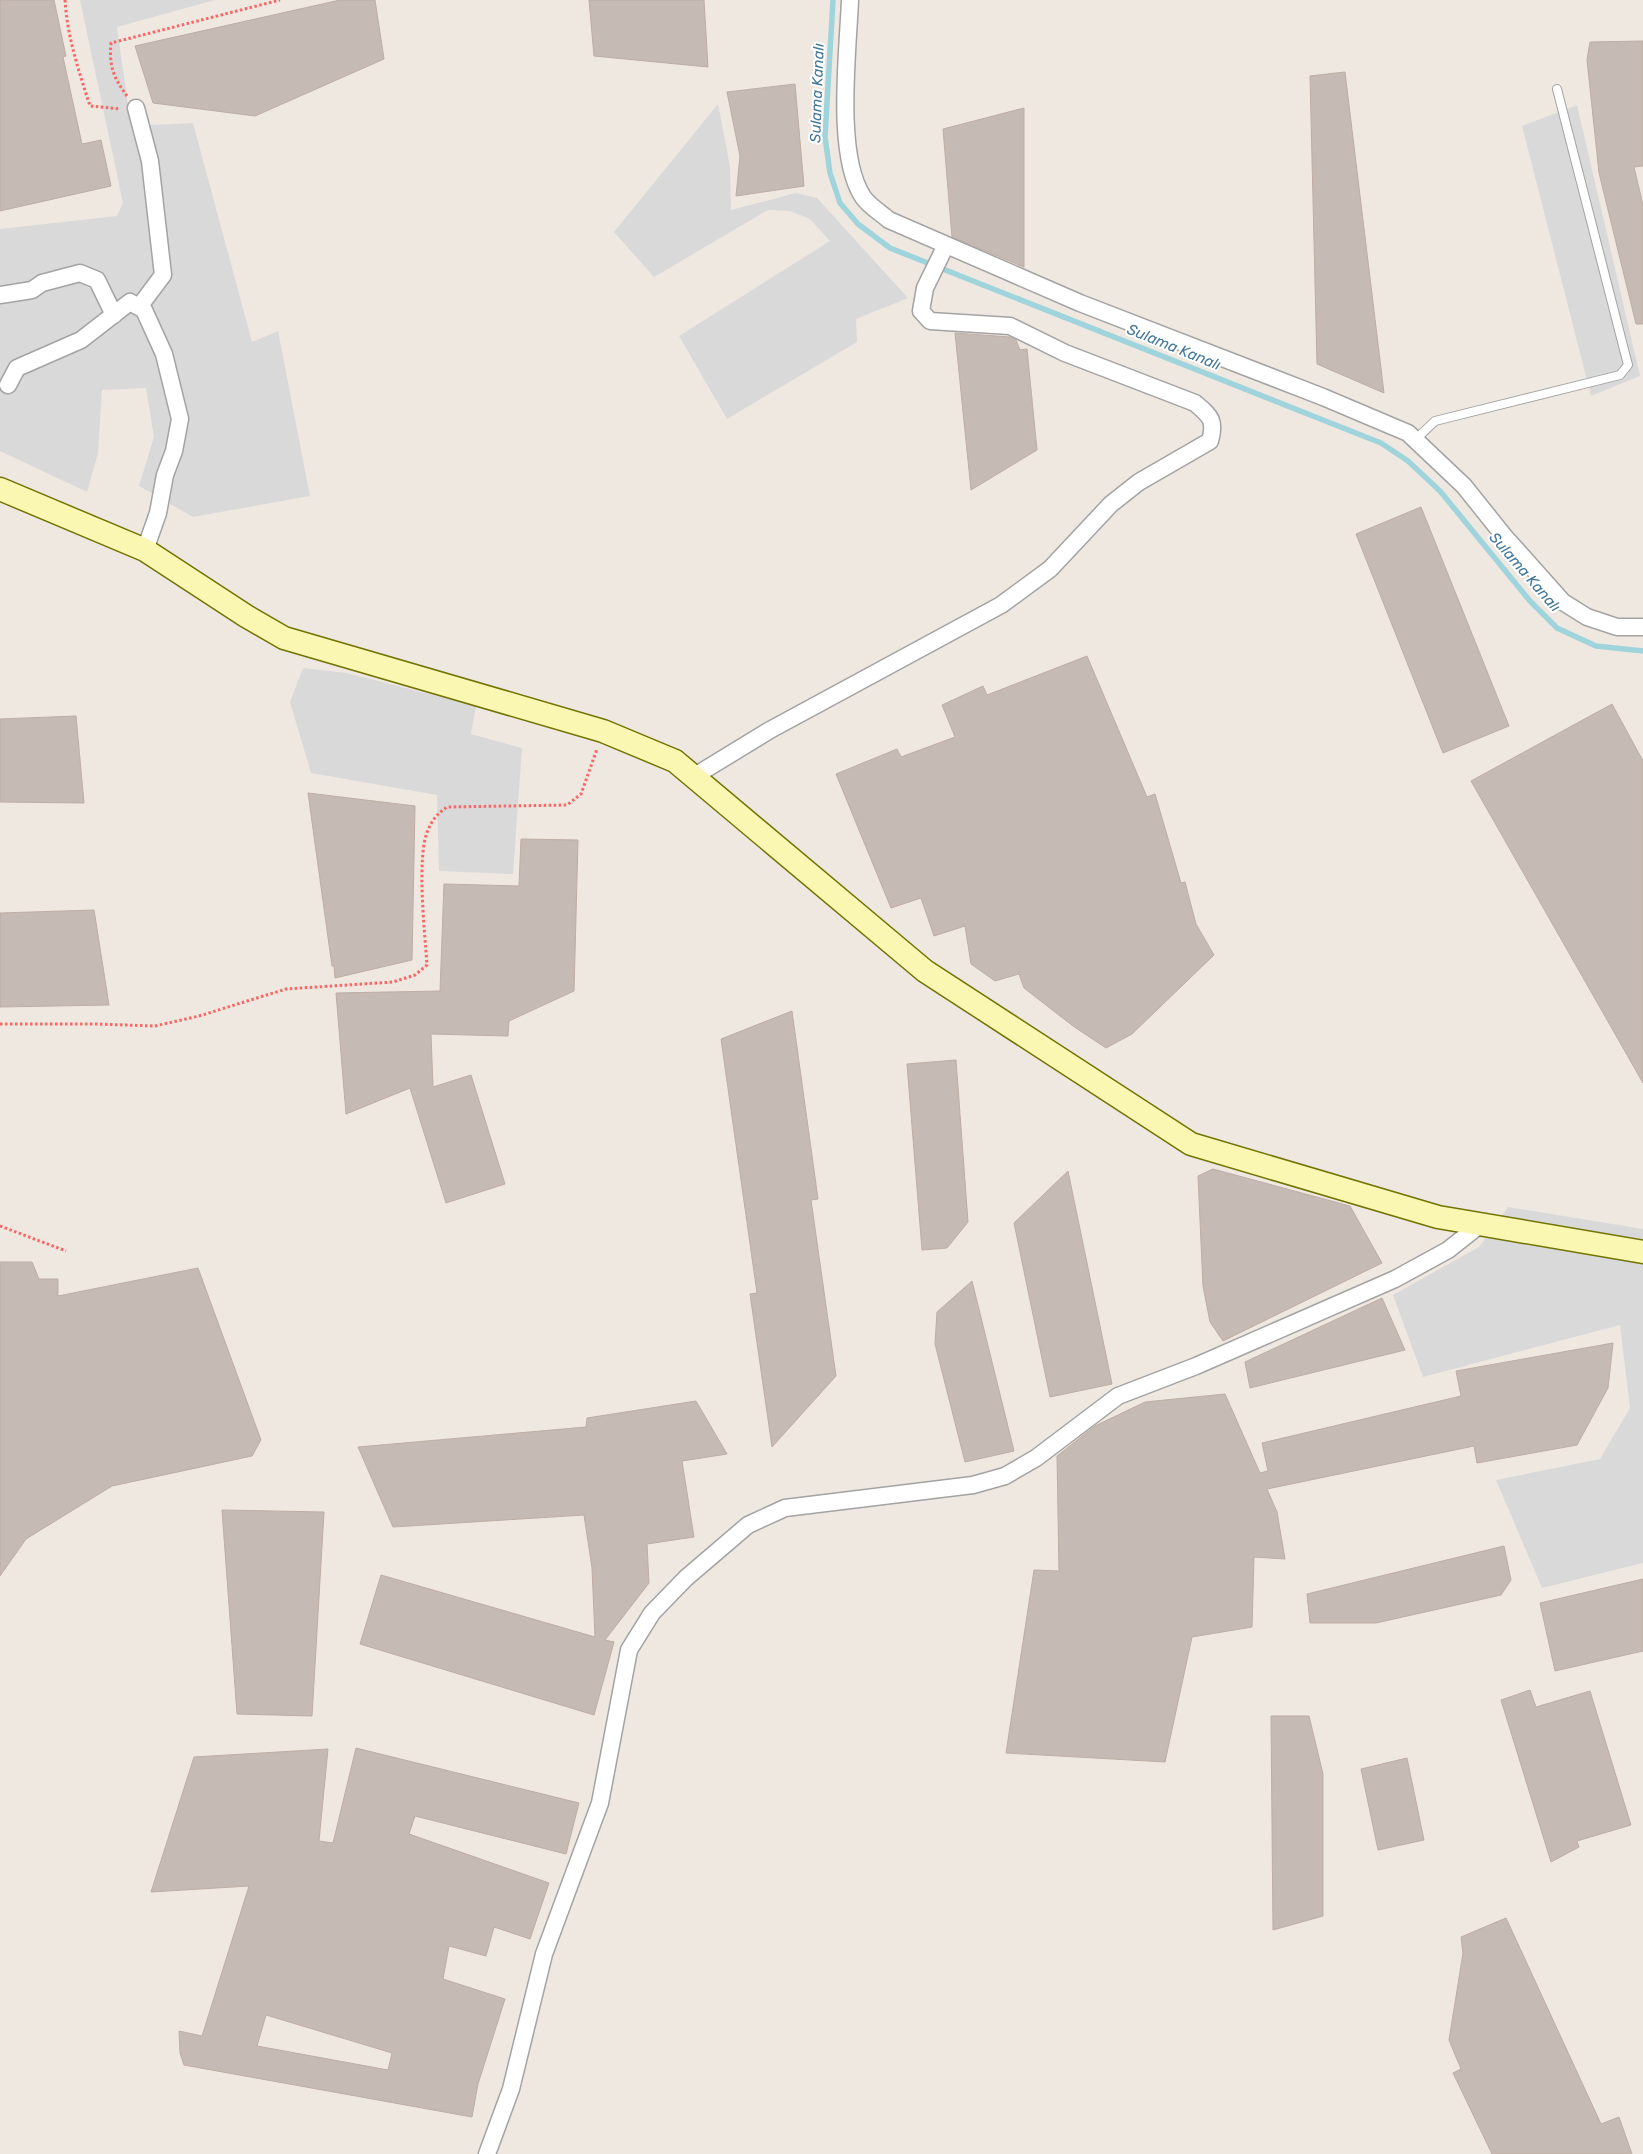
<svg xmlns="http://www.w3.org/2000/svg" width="1643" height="2154" font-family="Rubik,sans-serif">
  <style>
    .residential { fill: #dad9d9 }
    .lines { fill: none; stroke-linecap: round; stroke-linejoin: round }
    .stream { stroke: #a0d4dc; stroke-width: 5.5 }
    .building { fill: #c5bab4; stroke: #bfada3; fill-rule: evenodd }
    .lane-casing { stroke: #a3a3a3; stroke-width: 10 }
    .street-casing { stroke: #a3a3a3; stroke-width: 19 }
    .secondary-casing { stroke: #717303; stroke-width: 25 }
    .path { stroke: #fc6664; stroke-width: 3; stroke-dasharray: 2.5 2.5; stroke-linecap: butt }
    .lane { stroke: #fff; stroke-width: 8 }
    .street { stroke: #fff; stroke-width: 16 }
    .secondary { stroke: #faf7b2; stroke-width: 22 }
    .labels { text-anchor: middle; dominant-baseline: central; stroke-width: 4; stroke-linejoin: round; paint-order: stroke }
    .water-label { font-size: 15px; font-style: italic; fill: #42789c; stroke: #fff }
  </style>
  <rect width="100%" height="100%" fill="#eee8e1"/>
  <path class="residential" d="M 80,0 L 215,0 L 117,27 L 131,126 L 193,123 L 252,342 L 278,331 L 310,496 L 193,517 L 139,486 L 154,437 L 146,388 L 102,390 L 98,453 L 87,492 L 0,451 L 0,229 L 117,216 L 123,203 Z
    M 718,104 L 730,167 L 731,210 L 796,193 L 817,198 L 908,298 L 856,319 L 857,342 L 727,419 L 679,336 L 830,241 L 810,219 L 790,211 L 768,210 L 654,277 L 614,232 Z
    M 1577,105 L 1640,376 L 1591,396 L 1522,126 Z
    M 303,668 L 347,673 L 476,706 L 471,734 L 522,748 L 513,874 L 439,871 L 437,795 L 311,773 L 290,702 Z
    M 1508,1207 L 1643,1229 L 1643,1563 L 1542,1588 L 1496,1480 L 1600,1459 L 1630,1408 L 1620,1325 L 1423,1377 L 1393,1295 L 1479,1247 Z"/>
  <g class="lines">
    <path class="stream" d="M 833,0 L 825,137 L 830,173 L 840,203 L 858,224 L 890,248 L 1381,443 L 1408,461 L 1440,491 L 1530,601 L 1557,628 L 1596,646 L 1643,651"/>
  </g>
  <path class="building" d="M 0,0 L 54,0 L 66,56 L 63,57 L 82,144 L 101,140 L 111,186 L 0,211 Z
    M 340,0 L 375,0 L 384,59 L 255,116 L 153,103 L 135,46 Z
    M 589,0 L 704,0 L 708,67 L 594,56 Z
    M 1643,41 L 1643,166 L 1634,167 L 1643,205 L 1643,324 L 1636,324 L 1599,173 L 1587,60 L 1590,42 Z
    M 1345,72 L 1384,393 L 1317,364 L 1310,76 Z
    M 795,84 L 804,186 L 736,196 L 740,156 L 727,92 Z
    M 1024,108 L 1024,267 L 952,237 L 943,129 Z
    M 955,333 L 1010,337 L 1016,340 L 1020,350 L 1027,349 L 1037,450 L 971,490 Z
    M 1421,507 L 1509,726 L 1443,753 L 1356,534 Z
    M 1087,656 L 1147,797 L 1155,794 L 1181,883 L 1185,882 L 1196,924 L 1214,955 L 1132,1034 L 1106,1048 L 1073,1026 L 1024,988 L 1019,974 L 995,981 L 971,964 L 965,926 L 934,936 L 921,898 L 891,908 L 836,774 L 897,749 L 901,757 L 955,737 L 942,705 L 983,686 L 987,695 Z
    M 1612,704 L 1643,761 L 1643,1083 L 1471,781 Z
    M 76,716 L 84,803 L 0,802 L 0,719 Z
    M 308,793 L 415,806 L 412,960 L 335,978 L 334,966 L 332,966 Z
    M 521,839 L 578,840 L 574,991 L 509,1021 L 508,1036 L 431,1034 L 433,1087 L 471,1075 L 505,1184 L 446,1203 L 410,1088 L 346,1114 L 336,993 L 440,991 L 444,884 L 519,886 Z
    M 94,910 L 109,1005 L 0,1007 L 0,913 Z
    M 792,1011 L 818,1199 L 811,1200 L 836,1376 L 772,1447 L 750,1294 L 757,1293 L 721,1039 Z
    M 956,1060 L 968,1222 L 947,1248 L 922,1250 L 907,1064 Z
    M 1213,1169 L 1350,1206 L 1382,1263 L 1223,1341 L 1210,1322 L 1203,1286 L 1198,1176 Z
    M 1068,1171 L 1112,1384 L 1050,1397 L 1014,1223 Z
    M 0,1262 L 32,1262 L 39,1279 L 58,1279 L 58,1296 L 198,1268 L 261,1440 L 252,1456 L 112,1486 L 26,1539 L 0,1576 Z
    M 972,1281 L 1014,1451 L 965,1462 L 935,1344 L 937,1312 Z
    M 1382,1298 L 1405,1350 L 1250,1388 L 1245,1362 Z
    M 1613,1343 L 1608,1388 L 1577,1445 L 1477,1463 L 1474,1446 L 1267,1489 L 1277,1512 L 1285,1559 L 1254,1557 L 1252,1627 L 1192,1637 L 1165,1762 L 1006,1753 L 1034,1570 L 1059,1571 L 1057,1456 L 1095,1426 L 1145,1402 L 1225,1394 L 1260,1473 L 1268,1471 L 1262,1443 L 1461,1396 L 1456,1371 Z
    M 696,1401 L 727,1454 L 682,1461 L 694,1537 L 647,1544 L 649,1583 L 605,1640 L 614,1642 L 594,1715 L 360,1644 L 381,1575 L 595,1637 L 592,1568 L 584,1515 L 393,1527 L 358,1447 L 586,1427 L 587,1418 Z
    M 222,1510 L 324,1512 L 312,1716 L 237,1714 Z
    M 1504,1546 L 1511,1580 L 1501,1595 L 1376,1623 L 1310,1623 L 1307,1594 Z
    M 1643,1579 L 1643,1651 L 1555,1671 L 1540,1603 Z
    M 1530,1690 L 1536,1707 L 1590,1691 L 1631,1825 L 1577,1841 L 1579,1847 L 1551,1862 L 1501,1700 Z
    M 1271,1716 L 1309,1716 L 1323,1774 L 1323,1916 L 1273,1930 Z
    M 356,1748 L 579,1803 L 566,1854 L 415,1816 L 409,1834 L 549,1883 L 530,1939 L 494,1927 L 486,1956 L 449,1946 L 443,1979 L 505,1999 L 478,2084 L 472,2117 L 184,2065 L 180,2053 L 179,2031 L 202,2036 L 249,1886 L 151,1892 L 194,1757 L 328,1749 L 319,1841 L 333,1843 ZM 266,2015 L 392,2053 L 388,2070 L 257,2046 Z
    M 1407,1758 L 1424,1840 L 1378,1850 L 1361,1769 Z
    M 1506,1918 L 1601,2124 L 1619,2117 L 1632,2154 L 1492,2154 L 1453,2073 L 1461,2069 L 1449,2040 L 1463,1953 L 1461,1937 Z"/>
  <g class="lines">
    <defs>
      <path id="lane" d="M 1415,440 L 1435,421 L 1620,375 L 1628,365 L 1557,89"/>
      <path id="street" d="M 850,0 C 848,51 835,155 863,197 C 869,206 881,213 889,220 L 1080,303 L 1323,397 L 1408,433 L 1464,486 L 1504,536 L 1563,602 L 1587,617 L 1617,627 L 1643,627
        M 136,108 L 150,161 L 163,275 L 139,307
        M 0,295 L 32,290 L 42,283 L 80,273 L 97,280 L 114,315
        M 8,385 L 17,368 L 81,340 L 130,302 L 144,310 L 164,354 L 180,419 L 174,451 L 165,475 L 158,513 L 145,550
        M 693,777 L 770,730 L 1001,605 L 1050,569 L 1111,504 L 1139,482 L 1210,441 C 1216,420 1210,416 1195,403 L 1065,353 L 1010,326 L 930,321 L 921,311 L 925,288 L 946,245
        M 487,2154 L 511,2089 L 544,1954 L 600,1803 L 629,1650 L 652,1613 L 686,1578 L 748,1525 L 785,1508 L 973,1485 L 1005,1476 L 1036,1458 L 1118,1396 L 1196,1366 L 1395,1279 L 1448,1250 L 1481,1224"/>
      <path id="secondary" d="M 0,489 L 145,550 L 246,616 L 284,638 L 603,731 L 675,761 L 925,971 L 1191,1144 L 1438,1217 L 1643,1252"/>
    </defs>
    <use href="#lane" class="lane-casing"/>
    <use href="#street" class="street-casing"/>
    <use href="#secondary" class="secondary-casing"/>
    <path class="path" d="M 65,0 C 67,36 79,72 90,106 L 120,109
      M 127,96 C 113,77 109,66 111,43 L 280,0
      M 0,1024 L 95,1024 L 155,1026 L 199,1016 L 286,989 L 393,982 L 415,975 L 427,965 C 425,934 416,856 428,830 C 432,820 438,813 447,807 L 567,805 L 581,794 L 597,749
      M 0,1226 L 66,1251"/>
    <use href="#lane" class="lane"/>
    <use href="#street" class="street"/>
    <use href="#secondary" class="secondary"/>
  </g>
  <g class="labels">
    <g class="water-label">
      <text transform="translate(817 93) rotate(-88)">Sulama Kanalı</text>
      <text transform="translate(1174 347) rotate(22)">Sulama Kanalı</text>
      <text transform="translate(1525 572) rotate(49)">Sulama Kanalı</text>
    </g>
  </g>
</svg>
